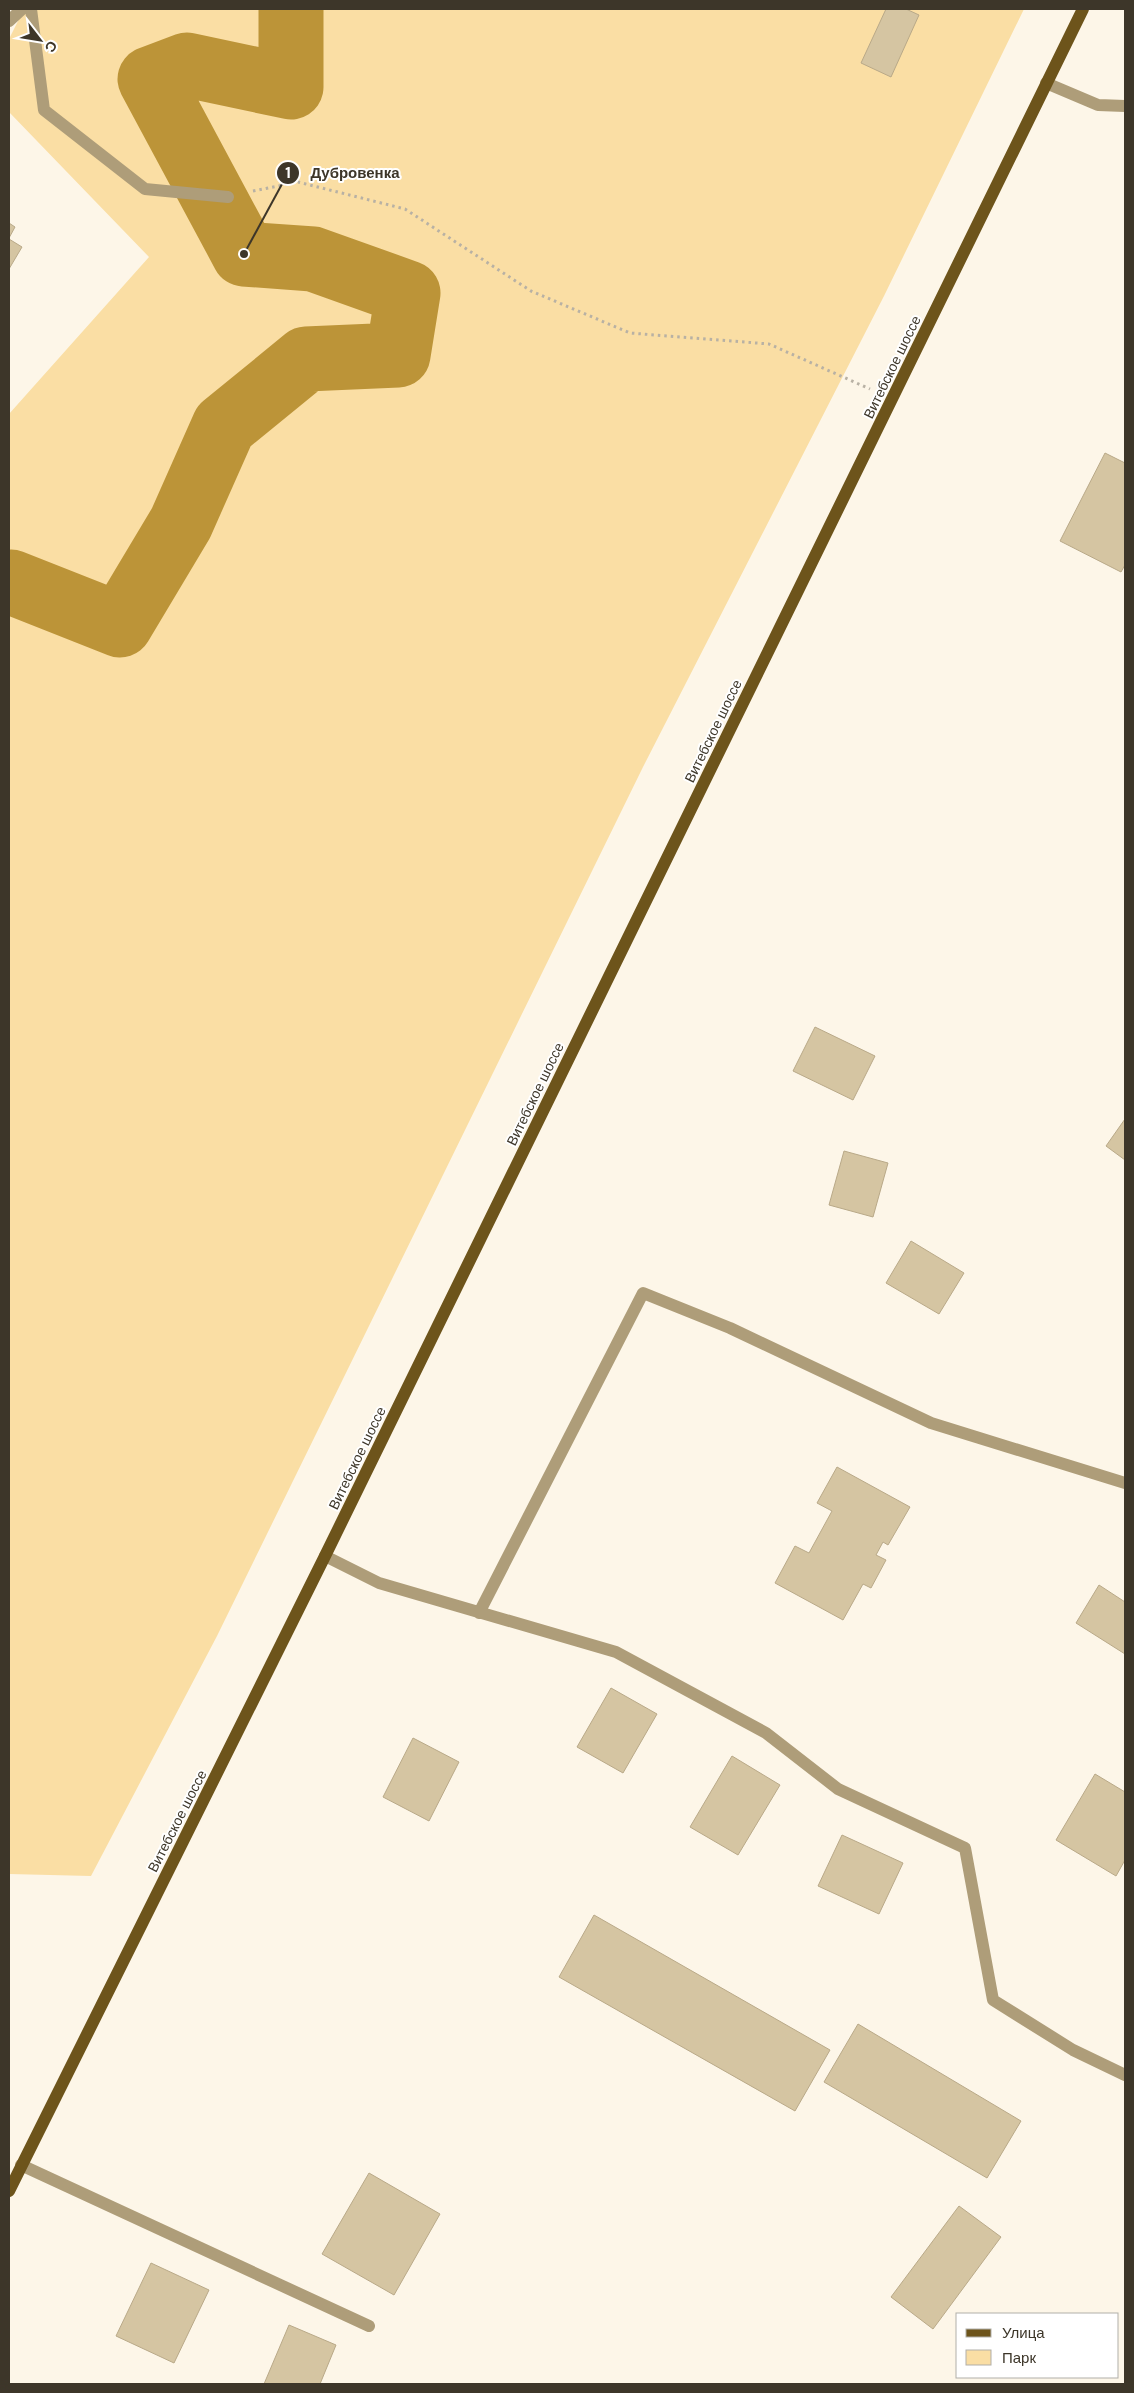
<svg xmlns="http://www.w3.org/2000/svg" width="1134" height="2393" font-family="'DM Sans',sans-serif">
  <style>
    .green { fill: #fadea4 }
    .lines { fill: none; stroke-linecap: round; stroke-linejoin: round }
    .river { stroke: #bc9438; stroke-width: 65 }
    .building { fill: #d5c5a2; stroke: #b9a988 }
    .path { stroke: #b8b1a4; stroke-width: 3; stroke-dasharray: 2.5 4; stroke-linecap: butt }
    .minor { stroke: #ae9d79; stroke-width: 12 }
    .major { stroke: #6d541b; stroke-width: 12 }
    .labels { text-anchor: middle; dominant-baseline: central; stroke-width: 4; stroke-linejoin: round; paint-order: stroke }
    .street-label { font-size: 14px; fill: #3d3629; stroke: #fff }
    .leader { fill: none; stroke: #3d3629; stroke-width: 2 }
    .callout-dot { fill: #3d3629; stroke: #fff; stroke-width: 2 }
    .mark-label { font-size: 15px; text-anchor: middle; font-weight: bold; fill: #fff }
    .callout-label { font-size: 15px; text-anchor: middle; font-weight: bold; fill: #3d3629; stroke: #fff; stroke-width: 4; stroke-linejoin: round; paint-order: stroke }
  </style>
  <rect width="100%" height="100%" fill="#fdf6e8"/>
  <path class="green" d="M 24,9 L 1024,9 L 884,296 L 643,767 L 217,1636 L 91,1876 L 9,1874 L 9,414 L 149,257 L 9,112 L 9,39 Z"/>
  <g class="lines">
    <path class="river" d="M 9,584 L 11,582 L 120,625 L 181,523 L 224,426 L 306,359 L 398,355 L 408,293 L 313,259 L 244,254 L 150,79 L 187,65 L 291,87 L 291,9"/>
  </g>
  <path class="building" d="M 886,9 L 906,9 L 919,15 L 891,77 L 861,63 Z
    M 9,223 L 15,227 L 9,238 Z
    M 9,239 L 22,247 L 9,269 Z
    M 1105,453 L 1125,463 L 1125,565 L 1121,572 L 1060,541 Z
    M 815,1027 L 875,1056 L 853,1100 L 793,1071 Z
    M 1125,1119 L 1125,1160 L 1106,1146 Z
    M 844,1151 L 888,1163 L 873,1217 L 829,1205 Z
    M 911,1241 L 964,1273 L 939,1314 L 886,1283 Z
    M 837,1467 L 910,1507 L 888,1545 L 883,1542 L 876,1555 L 886,1560 L 871,1588 L 863,1584 L 843,1620 L 775,1583 L 795,1546 L 809,1553 L 832,1511 L 817,1503 Z
    M 1099,1585 L 1125,1602 L 1125,1654 L 1076,1623 Z
    M 611,1688 L 657,1714 L 623,1773 L 577,1747 Z
    M 413,1738 L 459,1762 L 429,1821 L 383,1797 Z
    M 732,1756 L 780,1785 L 738,1855 L 690,1827 Z
    M 1095,1774 L 1125,1792 L 1125,1860 L 1116,1876 L 1056,1840 Z
    M 842,1835 L 903,1863 L 879,1914 L 818,1886 Z
    M 594,1915 L 830,2050 L 795,2111 L 559,1977 Z
    M 858,2024 L 1021,2121 L 987,2178 L 824,2082 Z
    M 369,2173 L 440,2214 L 394,2295 L 322,2254 Z
    M 959,2206 L 1001,2237 L 933,2329 L 891,2297 Z
    M 151,2263 L 209,2290 L 174,2363 L 116,2336 Z
    M 289,2325 L 336,2345 L 320,2384 L 264,2384 Z"/>
  <g class="lines">
    <path class="path" d="M 253,191 L 298,182 L 405,209 L 531,291 L 630,333 L 769,344 L 870,389"/>
    <path class="minor" d="M 31,9 L 44,110 L 145,189 L 228,197
      M 9,21 L 22,9
      M 1046,83 L 1098,105 L 1125,106
      M 325,1556 L 379,1583 L 616,1652 L 766,1733 L 838,1789 L 965,1848 L 993,2000 L 1073,2050 L 1125,2075
      M 479,1613 L 643,1293 L 730,1328 L 931,1423 L 1125,1483
      M 21,2165 L 369,2326"/>
    <path class="major" d="M 9,2191 L 325,1556 L 1083,9"/>
  </g>
  <g class="labels">
    <g class="street-label">
      <text transform="translate(892 367) rotate(-64)">Витебское шоссе</text>
      <text transform="translate(713 731) rotate(-64)">Витебское шоссе</text>
      <text transform="translate(535 1094) rotate(-64)">Витебское шоссе</text>
      <text transform="translate(357 1458) rotate(-64)">Витебское шоссе</text>
      <text transform="translate(177 1821) rotate(-63)">Витебское шоссе</text>
    </g>
  </g>
  <path class="leader" d="M244 254L288 173"/>
  <g class="callout-dot">
    <circle cx="244" cy="254" r="5"/>
    <circle cx="288" cy="173" r="12"/>
  </g>
  <g class="mark-label">
    <text x="288" y="178">1</text>
  </g>
  <g class="callout-label">
    <text x="355" y="178">Дубровенка</text>
  </g>
  <rect width="1134" height="2393" fill="none" stroke="#3d3629" stroke-width="20"/>
  <rect x="956" y="2313" width="162" height="65" fill="#ffffff" stroke="#b1afa9"/>
  <rect x="966" y="2329" width="25" height="8" fill="#6d541b" stroke="#b1afa9"/>
  <text x="1002" y="2338" font-size="15" fill="#3d3629">Улица</text>
  <rect x="966" y="2350" width="25" height="15" fill="#fadea4" stroke="#b1afa9"/>
  <text x="1002" y="2363" font-size="15" fill="#3d3629">Парк</text>
  <g transform="translate(40 40) rotate(121)" stroke="#ffffff" stroke-width="4" paint-order="stroke">
  <path d="M0-4L9 19L0 12L-9 19Z" fill="#3d3629"/>
  <text y="-8" font-size="14" font-weight="bold" text-anchor="middle" fill="#3d3629">С</text>
  </g>
</svg>
